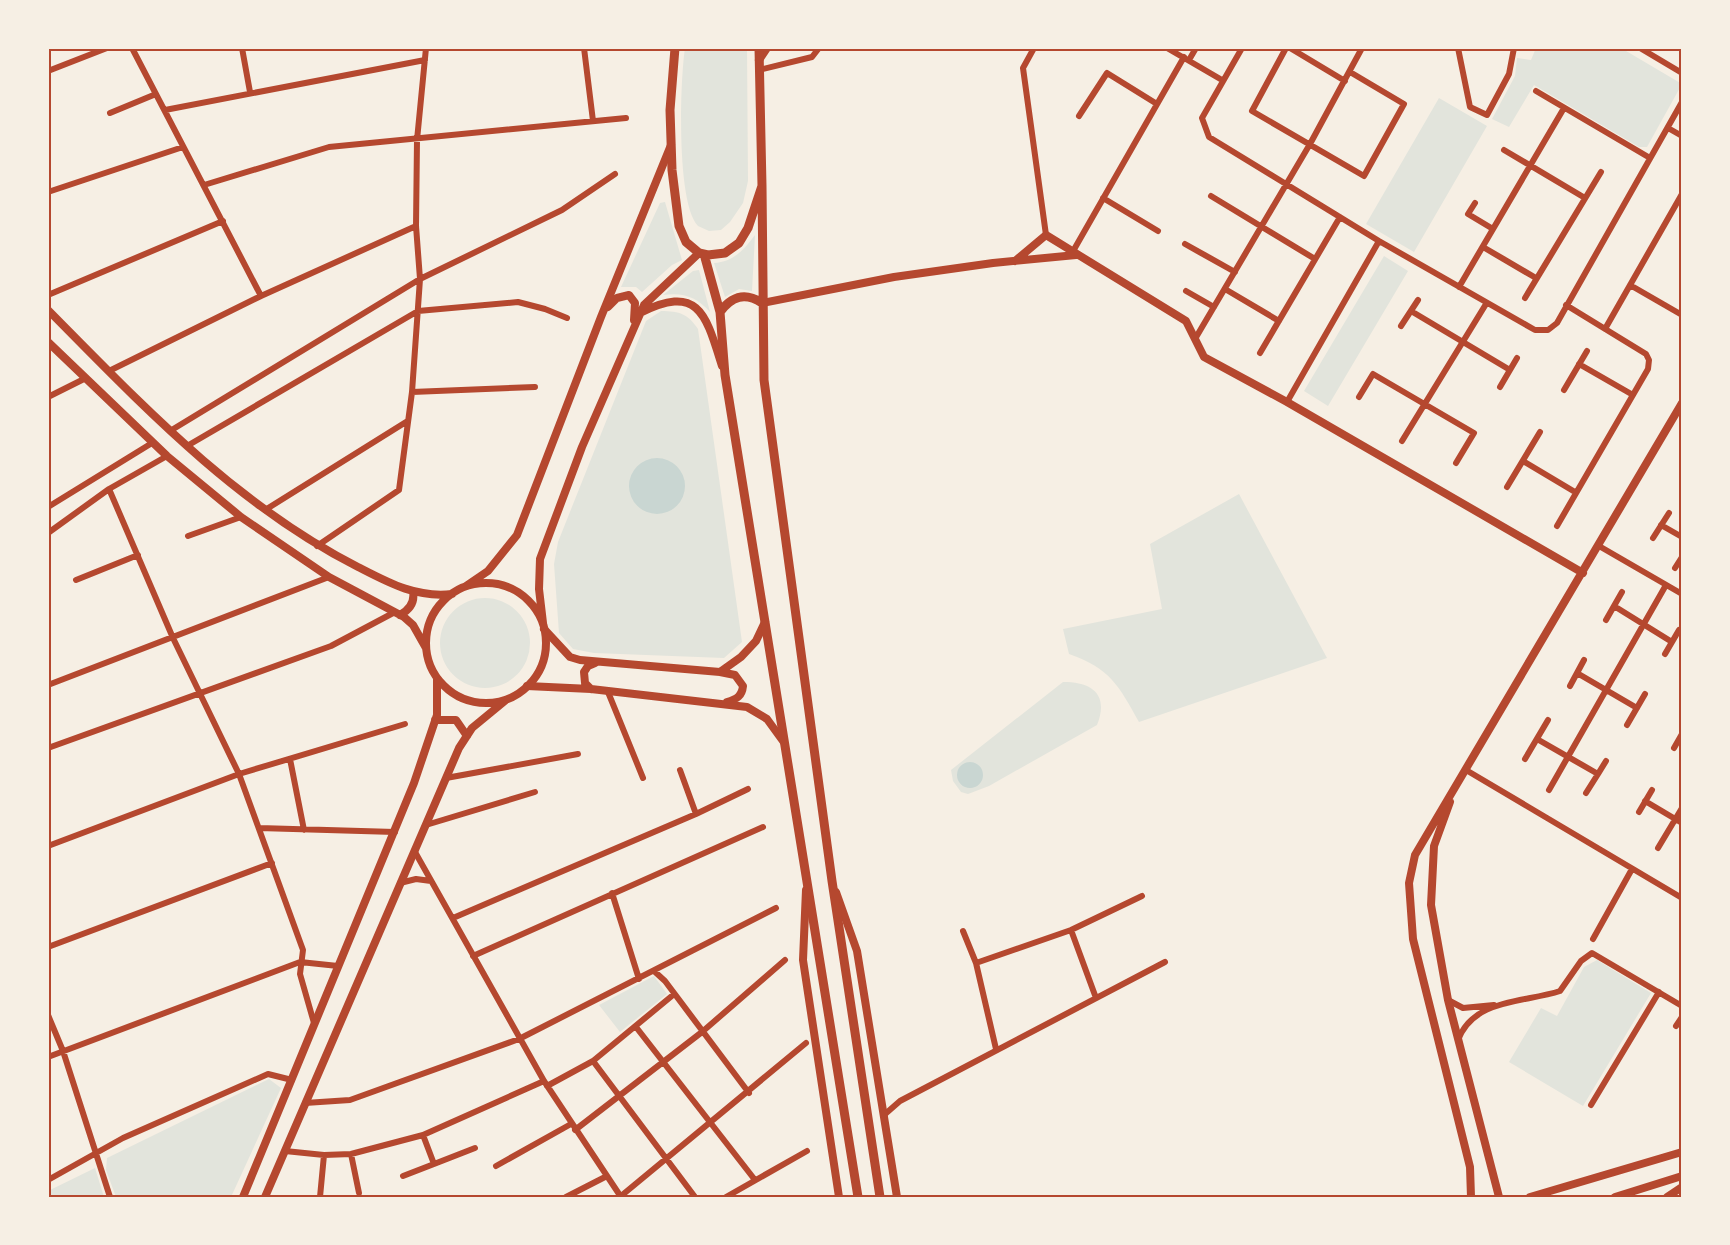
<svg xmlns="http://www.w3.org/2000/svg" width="1730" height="1245" font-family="'Roboto Condensed',sans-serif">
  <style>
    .green { fill: #e2e4dc }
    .water { fill: #c9d6d2 }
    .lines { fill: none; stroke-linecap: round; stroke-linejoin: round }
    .minor { stroke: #b5482f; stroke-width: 6 }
    .tertiary { stroke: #b5482f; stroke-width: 8 }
    .secondary { stroke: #b5482f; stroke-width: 8 }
    .primary { stroke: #b5482f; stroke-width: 9 }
    .neatline { fill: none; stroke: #b5482f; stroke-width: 2 }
  </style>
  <rect width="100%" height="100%" fill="#f6efe4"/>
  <path class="green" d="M 685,48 L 747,48 L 748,181 L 743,203 L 730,222 L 721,230 L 709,231 L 698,226 C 676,203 680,81 685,48 Z
    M 1536,48 L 1621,48 L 1682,84 L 1647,147 L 1639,147 L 1534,85 L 1509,127 L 1492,119 L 1515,76 L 1517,58 L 1531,60 Z
    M 1439,98 L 1487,126 L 1414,252 L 1366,224 Z
    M 665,202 L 682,260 L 672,265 L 642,292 L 636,287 L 621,287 L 660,203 Z
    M 755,235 L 752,291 L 739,289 L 725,297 L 714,263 C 733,262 744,250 755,235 Z
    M 1384,256 L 1408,271 L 1328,406 L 1304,391 Z
    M 699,270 L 710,312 C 697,297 683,292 663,295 L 693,271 Z
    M 661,311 C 680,311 688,314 698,329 L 742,642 L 724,658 L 594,653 L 573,649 L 559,633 L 554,564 L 558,542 L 646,321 Z
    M 1239,494 L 1327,658 L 1139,722 C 1119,686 1110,668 1069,654 L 1063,629 L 1162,609 L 1150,544 Z
    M440 643a45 45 0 1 1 90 0a45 45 0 1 1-90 0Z
    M 1063,682 C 1093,682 1109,695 1097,725 L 989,786 L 968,794 L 961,792 L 953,781 L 951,770 Z
    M 1597,960 L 1651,993 L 1583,1106 L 1509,1062 L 1541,1008 L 1557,1016 L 1584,967 Z
    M 654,976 L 667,994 L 620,1032 L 599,1005 Z
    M 269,1079 L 281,1088 L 231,1197 L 116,1197 L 106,1170 L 107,1158 Z
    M 95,1168 L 104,1197 L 48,1197 L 48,1191 Z"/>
  <path class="water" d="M629 486a28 28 0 1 1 56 0a28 28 0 1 1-56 0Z
    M957 775a13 13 0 1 1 26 0a13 13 0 1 1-26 0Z"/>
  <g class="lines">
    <path class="minor" d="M 132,48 L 261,296
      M 242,48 L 250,92
      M 584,48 L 593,121
      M 1034,48 L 1023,68 L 1046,235
      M 1167,48 L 1222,80
      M 1242,48 L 1202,118 L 1209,137 L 1379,241 L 1535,330 L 1548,330 L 1557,323 L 1682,102
      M 1286,48 L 1252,111 L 1364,176 L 1404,104 L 1350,72
      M 1290,48 L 1345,81
      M 1458,48 L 1470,107 L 1487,115 L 1509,74 L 1514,48
      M 1640,48 L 1682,73
      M 1189,60 L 1196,48
      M 759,70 L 812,57 L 819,48
      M 48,71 L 107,48
      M 1536,91 L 1650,158
      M 165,110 L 425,60
      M 110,113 L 156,94
      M 1079,116 L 1107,73 L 1157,104
      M 1668,128 L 1682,136
      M 1504,150 L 1585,198
      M 204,185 L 329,147 L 626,118
      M 48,192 L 183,147
      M 1211,196 L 1315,259
      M 1103,198 L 1158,231
      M 1475,203 L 1468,214 L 1493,229
      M 1185,244 L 1235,272
      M 1483,247 L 1536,278
      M 1072,253 L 1184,57
      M 1630,285 L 1682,315
      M 1459,287 L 1564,108
      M 1225,289 L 1279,321
      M 1186,291 L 1214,307
      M 48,295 L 223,221
      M 1525,298 L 1601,172
      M 1411,311 L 1510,370
      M 1401,326 L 1418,300
      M 1605,329 L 1682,194
      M 1195,339 L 1310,144 L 1362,48
      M 1260,353 L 1340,217
      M 1579,364 L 1633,395
      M 109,371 L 261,296 L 416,226
      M 1500,387 L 1517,358
      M 1564,390 L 1587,351
      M 412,392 L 535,387
      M 48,397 L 84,379
      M 1359,397 L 1373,374 L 1474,433 L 1456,463
      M 1287,402 L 1379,241
      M 170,431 L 420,279 L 562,210 L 615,174
      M 1402,441 L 1486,304
      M 187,446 L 418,311 L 518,302 L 545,309 L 567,318
      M 1523,461 L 1575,492
      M 1507,487 L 1540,432
      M 109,489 L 173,638 L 239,774 L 303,950 L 300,974 L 314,1023
      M 48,507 L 152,443
      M 265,510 L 406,422
      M 1661,525 L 1682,537
      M 1557,526 L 1648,369 L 1649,360 L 1646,354 L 1566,305
      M 48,533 L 109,489 L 167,456
      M 188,536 L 241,517
      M 1653,538 L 1669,513
      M 317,546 L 399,490 L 412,392 L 420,279 L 416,226 L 417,140 L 426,48
      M 1599,546 L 1682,594
      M 1675,568 L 1682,557
      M 76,580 L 138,555
      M 1614,606 L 1672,642
      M 1606,620 L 1622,592
      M 1665,654 L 1679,630
      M 1577,673 L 1637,708
      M 48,685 L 329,577
      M 1570,686 L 1584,660
      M 608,692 L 643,778
      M 1627,725 L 1645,694
      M 1537,739 L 1598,774 L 1586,793
      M 48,748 L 331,646 L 395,612
      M 1674,748 L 1682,734
      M 290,759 L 304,830
      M 1525,759 L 1548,720
      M 680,770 L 696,814
      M 1466,770 L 1682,898
      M 1598,774 L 1606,761
      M 446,778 L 578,754
      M 1549,790 L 1666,585
      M 1645,801 L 1682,823
      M 1639,812 L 1652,790
      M 426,825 L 535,792
      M 259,828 L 395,832
      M 48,846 L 239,774 L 405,724
      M 1658,848 L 1682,808
      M 415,852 L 544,1081 L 621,1197
      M 400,883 L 416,879 L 431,881
      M 612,893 L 639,979
      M 453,918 L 696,814 L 748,789
      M 1071,930 L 1096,998
      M 963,931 L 976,963 L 996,1049
      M 1593,939 L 1632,869
      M 48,947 L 272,863
      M 473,956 L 763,827
      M 976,963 L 1071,930 L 1142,896
      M 654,971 L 665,981 L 749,1093
      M 1448,1000 L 1463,1008 L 1494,1005
      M 48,1015 L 63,1051 L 110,1197
      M 1676,1026 L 1682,1017
      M 636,1027 L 755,1180
      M 1458,1040 C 1474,998 1524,1003 1560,991 L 1581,961 L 1592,953 L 1682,1006
      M 48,1057 L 300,962 L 338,966
      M 593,1061 L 695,1197
      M 547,1086 L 593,1061 L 673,995
      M 305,1103 L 350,1100 L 519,1039 L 776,908
      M 1591,1105 L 1659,992
      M 884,1115 L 900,1101 L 1165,962
      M 575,1130 L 702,1032 L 785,960
      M 285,1151 L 324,1155 L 351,1154 L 423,1135 L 544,1081
      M 351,1154 L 359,1193
      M 434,1164 L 475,1148
      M 496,1166 L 571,1124
      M 403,1176 L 434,1164 L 423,1135
      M 48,1180 L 123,1138 L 268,1074 L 292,1080
      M 621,1196 L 806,1043
      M 320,1197 L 324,1155
      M 566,1197 L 607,1176
      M 726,1197 L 807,1151"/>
    <path class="tertiary" d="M 1015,261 L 1046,235 L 1186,321 L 1204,357 L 1287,402 L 1583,573
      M 762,303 L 894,277 L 993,263 L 1076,255
      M 544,629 L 570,657 L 580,660 L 720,672 L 741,657 L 756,641 L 765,622
      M 720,672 L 735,675 L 743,686 C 742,696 737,699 727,702
      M 527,686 L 591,689 L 747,707 L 767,719 L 783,741
      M 591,689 L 585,683 L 584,672 L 588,666 L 595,663
      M 1450,802 L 1434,846 L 1431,905 L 1448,1000 L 1499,1197
      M 1471,1197 L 1470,1167 L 1413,939 L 1409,883 L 1415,855 L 1682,403
      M 1667,1197 L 1682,1187"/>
    <path class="secondary" d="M 759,60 L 767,48
      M 608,307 L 617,298 L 629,295 L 635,303 L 634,320
      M 48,310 C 142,405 236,505 358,567 C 389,583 416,598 452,594
      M 640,313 C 699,283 706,315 722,366
      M 48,342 L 167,456 L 241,517 L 329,577 L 404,617 L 413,625 L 426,648
      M426 643a60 60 0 1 1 120 0a60 60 0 1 1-120 0Z
      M 466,586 L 488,571 L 517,535 L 601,317 L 671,145
      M 400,615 C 409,610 415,603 413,592
      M 543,623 L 539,589 L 540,559 L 582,447 L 644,305 L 699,253
      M 435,720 L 456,720 L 467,736
      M 806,890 L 803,960 L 839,1197
      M 836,892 L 857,951 L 897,1197
      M 243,1197 L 414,783 L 437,715 L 437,678
      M 265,1197 L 459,748 L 472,728 L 506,700
      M 1530,1197 L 1682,1152
      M 1615,1197 L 1682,1176"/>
    <path class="primary" d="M 675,48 L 670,110 L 672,170 L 679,226 L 686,242 L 699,253 L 708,255 L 725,253 L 739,243 L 748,228 L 762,186 L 759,48
      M 762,186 L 764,380 L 832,881 L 880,1197
      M 704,254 L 720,312 L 725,375 L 858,1197
      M 720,312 C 732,296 745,292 762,303"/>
  </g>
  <rect width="1730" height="1245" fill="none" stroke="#f6efe4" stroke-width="99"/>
  <rect x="50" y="50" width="1630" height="1146" class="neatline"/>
</svg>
